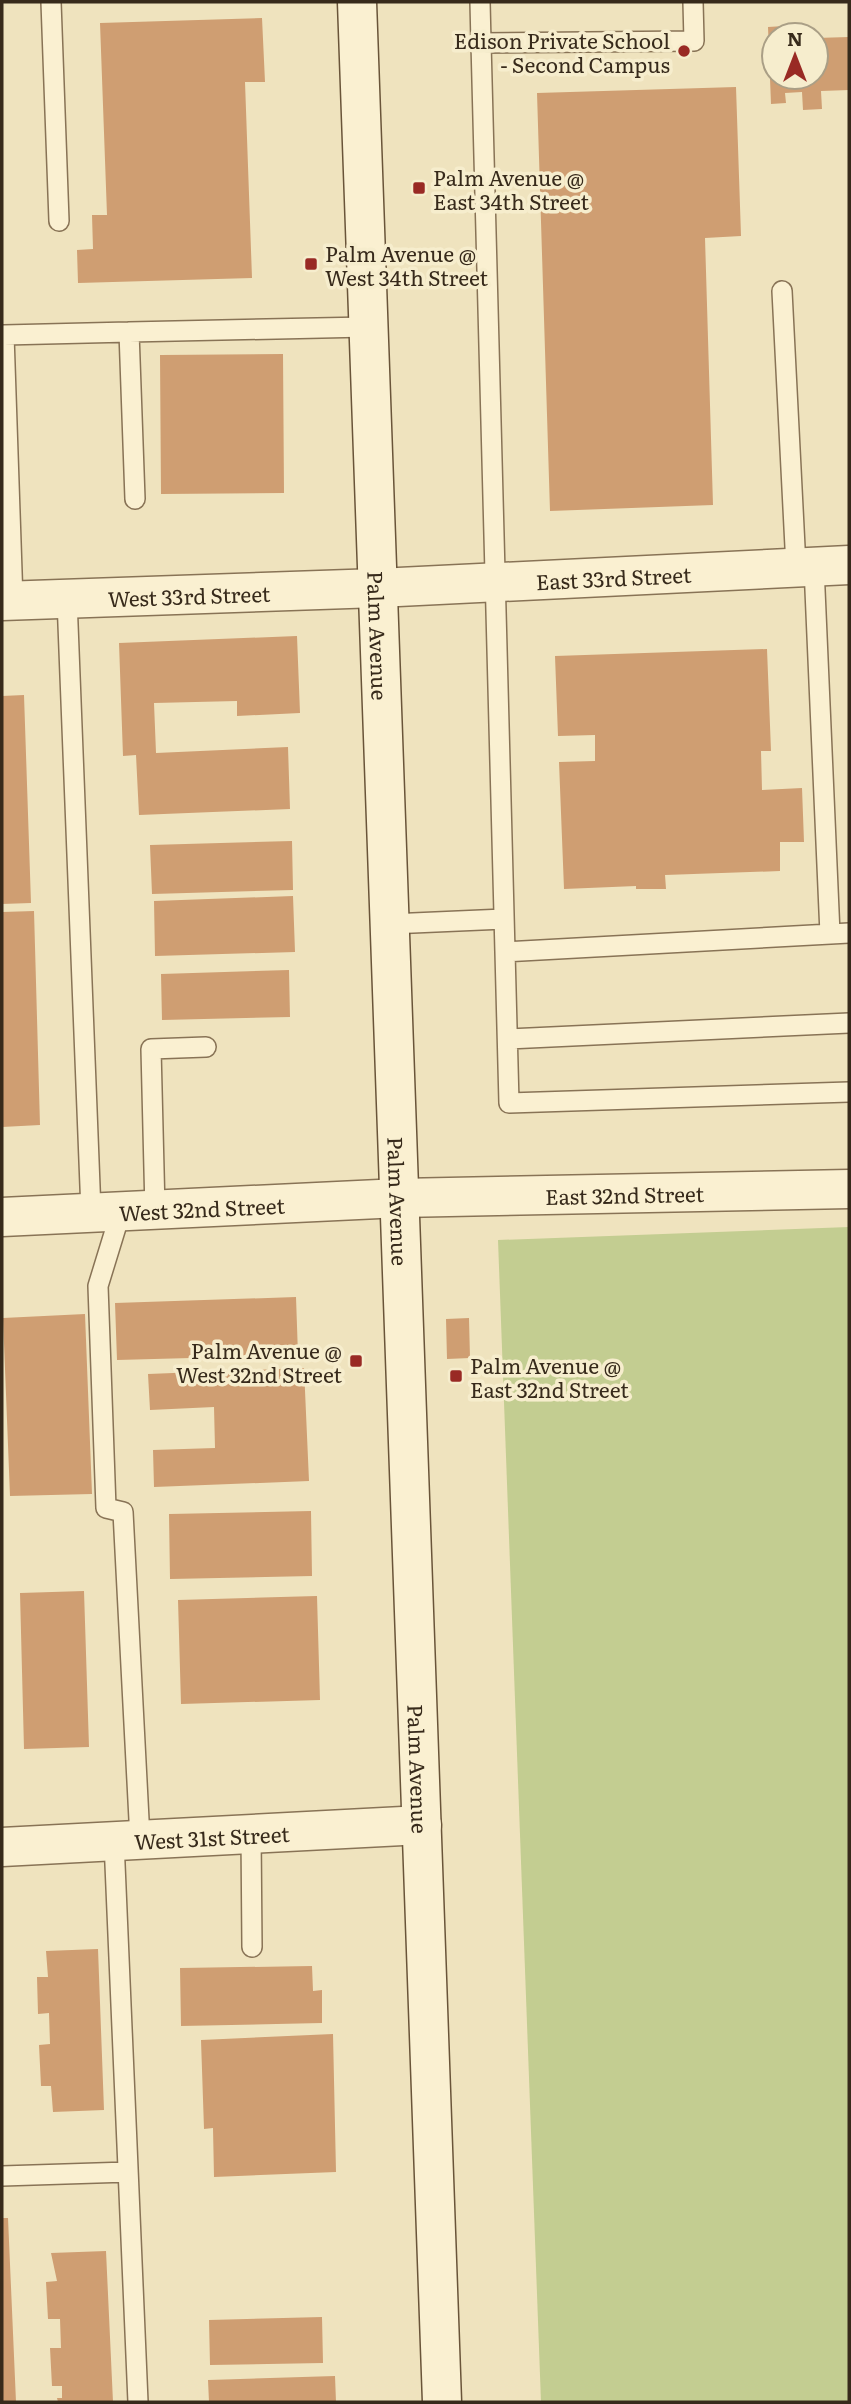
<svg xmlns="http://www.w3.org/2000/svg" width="851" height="2404" font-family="Literata,serif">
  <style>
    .green { fill: #c3cd91 }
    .building { fill: #cf9e72 }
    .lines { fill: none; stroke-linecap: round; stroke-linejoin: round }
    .service-casing { stroke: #887356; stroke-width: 22 }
    .minor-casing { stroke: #887356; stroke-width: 41 }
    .tertiary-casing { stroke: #887356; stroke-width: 41 }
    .secondary-casing { stroke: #695439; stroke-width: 41 }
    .service { stroke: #faf0d1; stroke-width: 19 }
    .minor { stroke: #faf0d1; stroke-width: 38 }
    .tertiary { stroke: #faf0d1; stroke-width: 38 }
    .secondary { stroke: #faf0d1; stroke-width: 38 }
    .poi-dot { fill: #992a24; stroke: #f6edcd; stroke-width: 2.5 }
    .labels { text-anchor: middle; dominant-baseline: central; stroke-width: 7; stroke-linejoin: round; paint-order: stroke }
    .poi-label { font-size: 21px; fill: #372a1b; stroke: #f6edcd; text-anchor: start }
    .street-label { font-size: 21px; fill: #372a1b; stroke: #f6edcd }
  </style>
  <rect width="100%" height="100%" fill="#efe3be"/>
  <path class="green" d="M 849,1227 L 849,2402 L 541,2402 L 498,1240 Z"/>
  <path class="building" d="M 262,18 L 265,82 L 245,82 L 252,278 L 78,283 L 77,250 L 93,249 L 92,215 L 107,215 L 100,23 Z
    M 800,25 L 800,35 L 774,35 L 774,77 L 816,77 L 816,38 L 849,37 L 849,90 L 821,91 L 822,109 L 803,110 L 802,92 L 785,93 L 786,103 L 771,104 L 768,27 Z
    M 736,87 L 741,236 L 705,238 L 713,505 L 550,511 L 537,93 Z
    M 283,354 L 284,493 L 161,494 L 160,355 Z
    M 297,636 L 300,713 L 237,716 L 237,701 L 154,703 L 156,753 L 288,747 L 290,809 L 139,815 L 136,755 L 123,756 L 119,643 Z
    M 767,649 L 771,751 L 761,751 L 762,790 L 802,788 L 804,842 L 780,842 L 780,871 L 665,875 L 666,889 L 636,889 L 636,886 L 564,889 L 559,762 L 595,761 L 595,735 L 558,736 L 555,656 Z
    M 24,695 L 31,903 L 2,904 L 2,696 Z
    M 292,841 L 293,890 L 152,894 L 150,845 Z
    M 293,896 L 295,952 L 155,956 L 154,901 Z
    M 34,911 L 40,1125 L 2,1127 L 2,912 Z
    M 289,970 L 290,1017 L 162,1020 L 161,974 Z
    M 296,1297 L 298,1355 L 117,1360 L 115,1303 Z
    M 85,1314 L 92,1494 L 10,1496 L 3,1318 Z
    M 469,1318 L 470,1358 L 447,1359 L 446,1319 Z
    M 304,1368 L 309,1481 L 154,1487 L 153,1450 L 215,1448 L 214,1407 L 150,1410 L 148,1374 Z
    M 311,1511 L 312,1576 L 170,1579 L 169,1514 Z
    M 84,1591 L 89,1747 L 24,1749 L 20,1593 Z
    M 317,1596 L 320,1700 L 181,1704 L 178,1600 Z
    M 98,1949 L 104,2110 L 53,2112 L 51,2086 L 41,2086 L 39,2045 L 50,2044 L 49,2013 L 38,2014 L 37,1977 L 48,1977 L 46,1951 Z
    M 312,1966 L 313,1991 L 322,1990 L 322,2023 L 181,2026 L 180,1968 Z
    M 333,2034 L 336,2172 L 214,2177 L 213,2128 L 204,2129 L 201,2040 Z
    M 2,2218 L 8,2218 L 16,2402 L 2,2402 Z
    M 106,2251 L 113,2402 L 58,2402 L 57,2398 L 62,2398 L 62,2386 L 52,2386 L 50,2348 L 61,2348 L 60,2319 L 48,2319 L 46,2282 L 57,2281 L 51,2253 Z
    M 322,2317 L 323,2363 L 210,2365 L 209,2320 Z
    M 335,2376 L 336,2402 L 209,2402 L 208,2380 Z"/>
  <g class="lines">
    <defs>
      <path id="service" d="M 51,2 L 59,221
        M 480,2 L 481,43
        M 693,2 L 694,41 L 481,43 L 505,952 L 849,933
        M 782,291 L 796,567
        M 135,499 L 129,332 L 367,327
        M 814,567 L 830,934
        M 67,599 L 91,1212
        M 13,601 L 4,335 L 129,332
        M 390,924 L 504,919
        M 505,952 L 509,1103 L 849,1092
        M 508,1039 L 849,1023
        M 155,1210 L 151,1049 L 206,1047
        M 121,1211 L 98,1286 L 106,1508 L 123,1512 L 140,1839
        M 251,1834 L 252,1947
        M 114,1841 L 138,2402
        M 2,2176 L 128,2172"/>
      <g id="minor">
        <path id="s1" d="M 2,601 L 378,588 L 849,565"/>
        <path id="s2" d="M 2,1847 L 422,1825"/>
      </g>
      <g id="tertiary">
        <path id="s3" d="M 2,1217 L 400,1198 L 849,1189"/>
      </g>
      <g id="secondary">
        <path id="s4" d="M 357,2 L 442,2402"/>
      </g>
    </defs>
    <use href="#service" class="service-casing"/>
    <use href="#minor" class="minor-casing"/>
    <use href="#tertiary" class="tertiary-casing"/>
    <use href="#secondary" class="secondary-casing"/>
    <use href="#service" class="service"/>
    <use href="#minor" class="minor"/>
    <use href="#tertiary" class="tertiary"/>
    <use href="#secondary" class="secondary"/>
  </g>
  <g class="poi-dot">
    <circle cx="684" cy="51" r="7"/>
    <rect x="412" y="181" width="14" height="14" rx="3.5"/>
    <rect x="304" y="257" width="14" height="14" rx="3.5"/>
    <rect x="349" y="1354" width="14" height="14" rx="3.5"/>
    <rect x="449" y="1369" width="14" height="14" rx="3.5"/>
  </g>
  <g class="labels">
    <g class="poi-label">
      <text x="670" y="39" text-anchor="end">Edison Private School<tspan x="670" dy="24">- Second Campus</tspan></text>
      <text x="433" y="176">Palm Avenue @<tspan x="433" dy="24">East 34th Street</tspan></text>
      <text x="325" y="252">Palm Avenue @<tspan x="325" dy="24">West 34th Street</tspan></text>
      <text x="342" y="1349" text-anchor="end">Palm Avenue @<tspan x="342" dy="24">West 32nd Street</tspan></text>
      <text x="470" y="1364">Palm Avenue @<tspan x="470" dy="24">East 32nd Street</tspan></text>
    </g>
    <g class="street-label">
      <text stroke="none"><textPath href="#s1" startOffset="612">East 33rd Street</textPath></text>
      <text stroke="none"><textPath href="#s1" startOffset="187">West 33rd Street</textPath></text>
      <text stroke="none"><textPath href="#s4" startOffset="634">Palm Avenue</textPath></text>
      <text stroke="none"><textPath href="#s3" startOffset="623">East 32nd Street</textPath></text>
      <text stroke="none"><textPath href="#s4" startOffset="1200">Palm Avenue</textPath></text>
      <text stroke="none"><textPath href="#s3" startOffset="200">West 32nd Street</textPath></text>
      <text stroke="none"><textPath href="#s4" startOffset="1768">Palm Avenue</textPath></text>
      <text stroke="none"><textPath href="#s2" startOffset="210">West 31st Street</textPath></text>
    </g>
  </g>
  <rect width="851" height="2404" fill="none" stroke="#372a1b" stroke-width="7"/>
  <g transform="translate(795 56)"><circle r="33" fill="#f6edcd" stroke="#aa9f86" stroke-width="2"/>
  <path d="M0-5L12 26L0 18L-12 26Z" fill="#992a24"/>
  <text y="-10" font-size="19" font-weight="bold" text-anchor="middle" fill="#372a1b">N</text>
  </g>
</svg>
